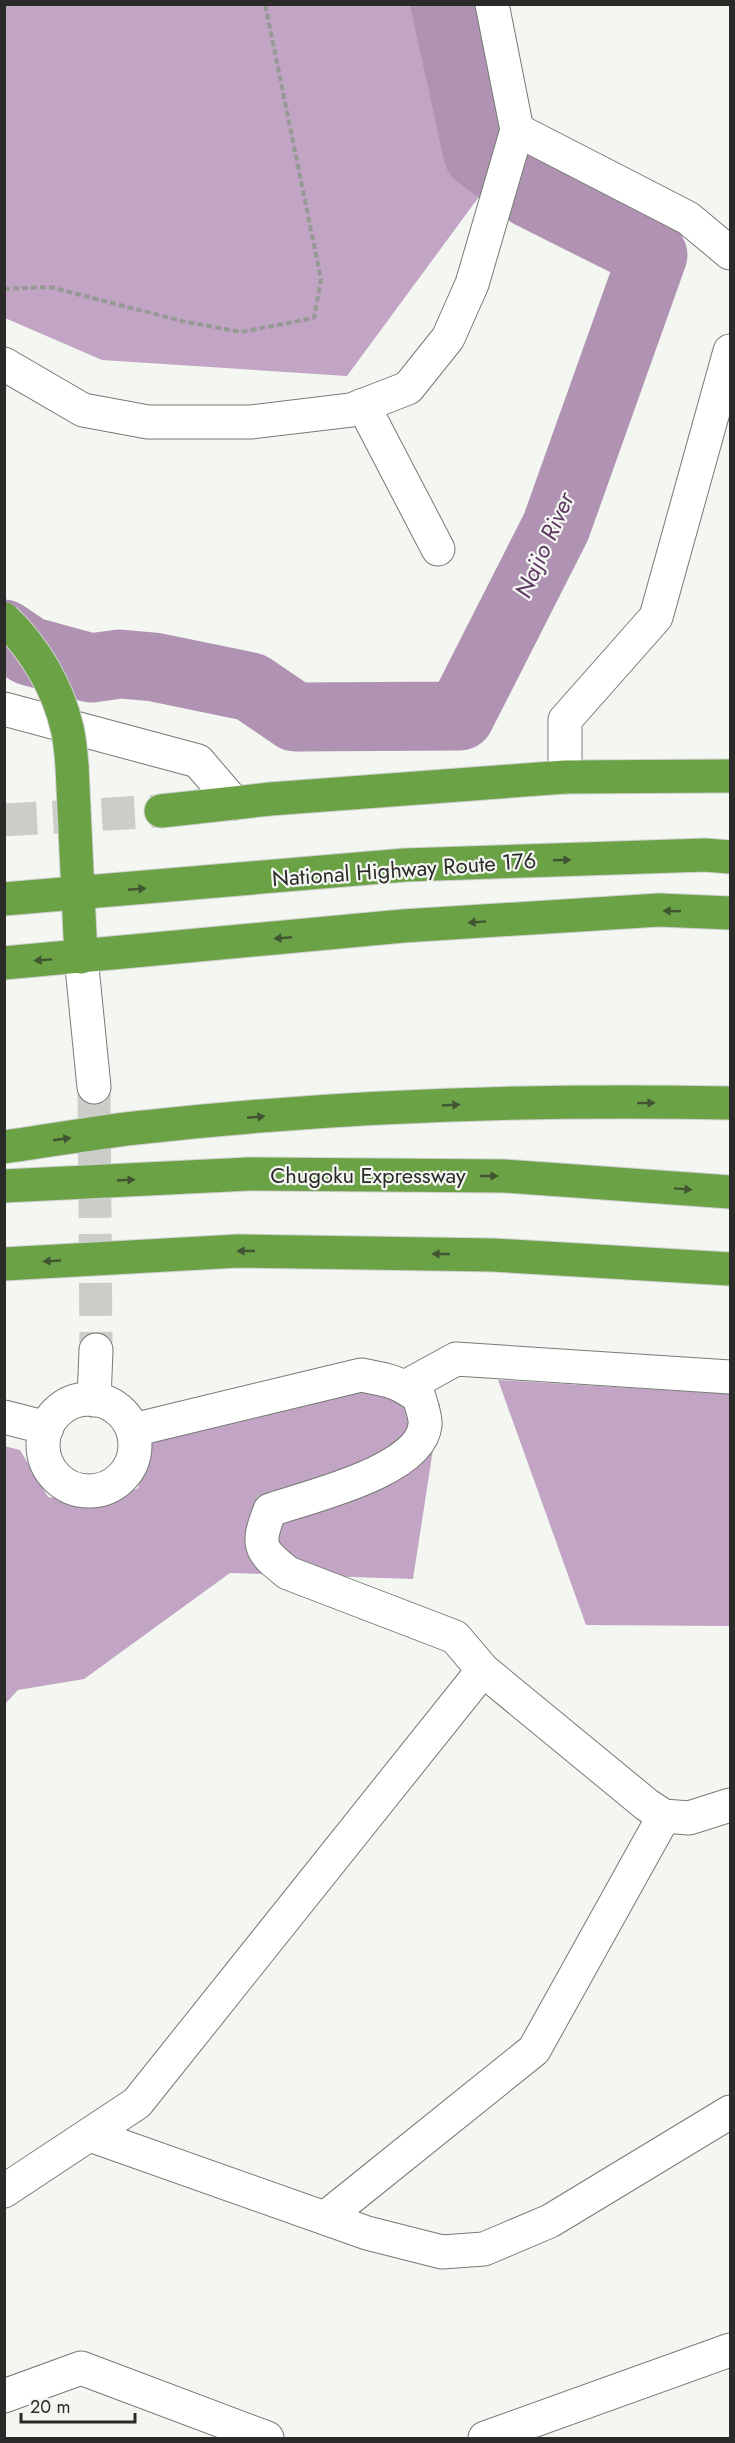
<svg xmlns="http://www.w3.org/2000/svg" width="735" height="2443" font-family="Jost,sans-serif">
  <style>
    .forest { fill: #c2a4c5 }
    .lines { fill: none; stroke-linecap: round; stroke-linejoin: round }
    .river { stroke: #b093b2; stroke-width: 69 }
    .street-tunnel { stroke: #cbcdc9; stroke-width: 33; stroke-dasharray: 33 16; stroke-linecap: butt }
    .highway-tunnel { stroke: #cbcdc9; stroke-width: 33; stroke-dasharray: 33 16; stroke-linecap: butt }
    .street-casing { stroke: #767a75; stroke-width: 35 }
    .highway-casing { stroke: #d0d0d0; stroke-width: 35 }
    .path { stroke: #979995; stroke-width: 4; stroke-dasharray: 6 3; stroke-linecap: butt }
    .street { stroke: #fff; stroke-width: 33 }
    .highway { stroke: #6ba246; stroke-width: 33 }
    .highway-bridge-casing { stroke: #d0d0d0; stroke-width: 35; stroke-linecap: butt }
    .highway-bridge { stroke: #6ba246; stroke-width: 33 }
    .oneway { fill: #415533 }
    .labels { text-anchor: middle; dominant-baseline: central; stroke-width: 4.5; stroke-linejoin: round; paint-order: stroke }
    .street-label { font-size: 22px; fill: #2a2b29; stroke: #f3f6f1 }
    .water-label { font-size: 24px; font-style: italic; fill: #613965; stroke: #f3f6f1 }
  </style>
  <rect width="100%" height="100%" fill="#f3f6f1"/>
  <path class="forest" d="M 5,4 L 432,5 L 481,194 L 347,376 L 102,360 L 5,318 Z
    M 498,1380 L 730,1394 L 730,1626 L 586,1625 Z
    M 379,1388 L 440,1404 L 413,1579 L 230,1573 L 84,1679 L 18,1690 L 5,1704 L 4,1446 L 20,1450 L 48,1497 L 99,1506 L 138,1488 L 150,1442 Z"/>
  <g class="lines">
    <path class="river" d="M 4,634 L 29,651 L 91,668 L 120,664 L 154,667 L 251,687 L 295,717 L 460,716 L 556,527 L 653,255 L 531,194 L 478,154 L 445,4"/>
    <path class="street-tunnel" d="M 94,1087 L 96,1350"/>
    <path class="highway-tunnel" d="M 4,820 L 161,811"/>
    <defs>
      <path id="street" d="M 492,4 L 517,130 L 688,218 L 730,253
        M 4,364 L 83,410 L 148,422 L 251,422 L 351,410 L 408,388 L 448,338 L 472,284 L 517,130
        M 363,405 L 438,549
        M 4,709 L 198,761 L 234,803
        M 565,777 L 565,720 L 656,617 L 730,351
        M 81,957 L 94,1087
        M 405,1387 L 456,1359 L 730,1377
        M43 1445a46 46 0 1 1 92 0a46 46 0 1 1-92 0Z
        M 94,1400 L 96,1350
        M 4,1417 L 47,1428
        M 133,1430 L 361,1375 C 388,1380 397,1381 419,1397 C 421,1405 426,1417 425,1425 C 421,1471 308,1497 270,1510 C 256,1546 259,1550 288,1573 L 455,1637 L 483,1670 L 647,1805 L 664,1816 L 689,1818 L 730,1805
        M 90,2135 L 367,2233 L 442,2252 L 484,2249 L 550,2221 L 730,2112
        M 4,2191 L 137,2103 L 483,1670
        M 325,2218 L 534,2050 L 664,1816
        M 4,2396 L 81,2368 L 267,2438
        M 485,2438 L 730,2350"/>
      <path id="highway" d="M 72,766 L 81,957
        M 161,811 L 270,799 L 565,777 L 730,776
        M 4,899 L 405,865 L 705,855 L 730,857
        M 4,963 L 403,926 L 659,910 L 730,913
        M 4,1147 C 48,1141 91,1133 135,1128 C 332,1106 532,1099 730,1103
        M 4,1186 L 249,1174 L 504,1176 L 730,1192
        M 4,1264 L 238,1251 L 493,1255 L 730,1269"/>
    </defs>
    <use href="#street" class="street-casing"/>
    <use href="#highway" class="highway-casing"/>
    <path class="path" d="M 4,289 L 50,287 L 182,321 L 241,332 L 314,318 L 321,279 L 265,4"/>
    <use href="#street" class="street"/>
    <use href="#highway" class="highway"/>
    <defs>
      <path id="highway-bridge" d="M 4,619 C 34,647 58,688 67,728 C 70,740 71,753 72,766"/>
    </defs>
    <use href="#highway-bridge" class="highway-bridge-casing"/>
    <use href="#highway-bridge" class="highway-bridge"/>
  </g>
  <defs><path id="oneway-solid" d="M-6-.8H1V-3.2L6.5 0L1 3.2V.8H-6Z" transform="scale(1.5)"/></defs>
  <g class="oneway">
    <use href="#oneway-solid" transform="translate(562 860) rotate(-2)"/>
    <use href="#oneway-solid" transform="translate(137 889) rotate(-5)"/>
    <use href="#oneway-solid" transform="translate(672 911) rotate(-178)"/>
    <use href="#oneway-solid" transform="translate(477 922) rotate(176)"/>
    <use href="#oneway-solid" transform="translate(283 938) rotate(175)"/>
    <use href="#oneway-solid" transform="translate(43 960) rotate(176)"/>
    <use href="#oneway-solid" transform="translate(646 1103) rotate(-1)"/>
    <use href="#oneway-solid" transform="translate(451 1105) rotate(-3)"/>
    <use href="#oneway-solid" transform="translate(256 1117) rotate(-5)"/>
    <use href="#oneway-solid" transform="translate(62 1139) rotate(-8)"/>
    <use href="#oneway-solid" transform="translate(489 1176)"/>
    <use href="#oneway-solid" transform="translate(126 1180) rotate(-3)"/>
    <use href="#oneway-solid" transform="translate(683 1189) rotate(4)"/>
    <use href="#oneway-solid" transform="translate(246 1251) rotate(-180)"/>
    <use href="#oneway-solid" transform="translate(441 1254) rotate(-179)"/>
    <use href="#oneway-solid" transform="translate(52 1261) rotate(177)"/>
  </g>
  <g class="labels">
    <g class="street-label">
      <text transform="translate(404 869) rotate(-4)">National Highway Route 176</text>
      <text x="368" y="1175">Chugoku Expressway</text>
    </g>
    <g class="water-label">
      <text transform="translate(544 545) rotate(-66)">Najio River</text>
    </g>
  </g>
  <rect width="735" height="2443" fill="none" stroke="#2a2b29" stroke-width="12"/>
  <path d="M21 2413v9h114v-9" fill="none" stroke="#2a2b29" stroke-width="3"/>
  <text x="30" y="2413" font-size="18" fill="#2a2b29" stroke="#f3f6f1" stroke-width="4.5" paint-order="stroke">20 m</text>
</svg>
